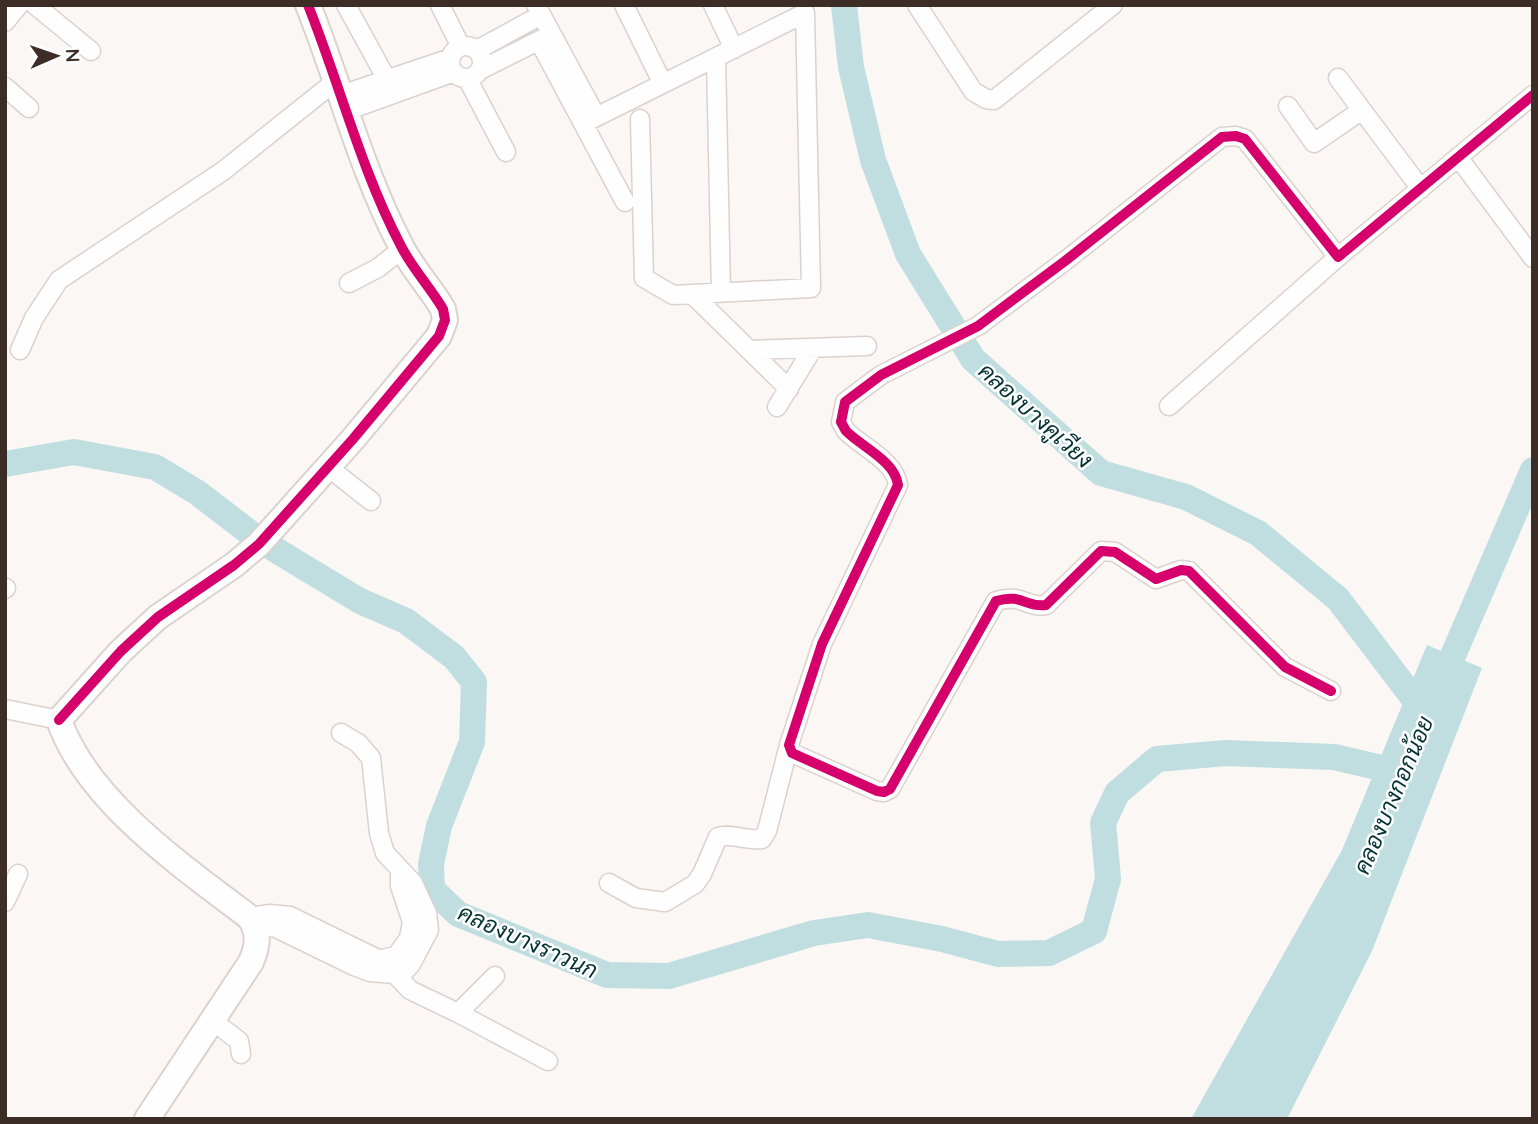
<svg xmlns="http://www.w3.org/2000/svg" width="1538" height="1124" font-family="Quicksand,Sarabun,sans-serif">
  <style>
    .water { fill: #c0dedf }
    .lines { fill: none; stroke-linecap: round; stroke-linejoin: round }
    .river { stroke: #c0dedf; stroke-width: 26 }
    .street-casing { stroke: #dbd2ce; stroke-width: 21 }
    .secondary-casing { stroke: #dbd2ce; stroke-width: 28 }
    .street { stroke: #fefefe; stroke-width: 18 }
    .secondary { stroke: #fefefe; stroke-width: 24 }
    .cycleway-casing { stroke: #fff; stroke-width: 15 }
    .cycleway { stroke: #d6006c; stroke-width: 10 }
    .labels { text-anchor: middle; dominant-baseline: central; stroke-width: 5; stroke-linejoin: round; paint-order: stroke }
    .water-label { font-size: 23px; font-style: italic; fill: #053335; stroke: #fff }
  </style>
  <rect width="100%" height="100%" fill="#fbf7f5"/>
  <path class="water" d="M 1427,645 L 1482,668 L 1372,951 L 1287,1119 L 1191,1119 L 1342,850 Z"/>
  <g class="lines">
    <path class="river" d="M 844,5 L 851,67 L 873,160 L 908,254 L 973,359 L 1101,473 L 1186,497 L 1258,533 L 1338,599 L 1427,716
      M 5,464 L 74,452 L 155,467 L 198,493 L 250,533 L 279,552 L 360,601 L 406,621 L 454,657 L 474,682 L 472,742 L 439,826 L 431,864 L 432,889 L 458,914 L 607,975 L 669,976 L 814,933 L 868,925 L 942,939 L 998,954 L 1049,953 L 1094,931 L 1108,879 L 1103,823 L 1117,793 L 1157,759 L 1226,753 L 1334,757 L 1403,773
      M 1439,688 L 1533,470"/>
    <defs>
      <path id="street" d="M 35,5 L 91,51
        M 346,5 L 391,87
        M 440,5 L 461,47
        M 536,5 L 596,116
        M 624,5 L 663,84
        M 713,5 L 734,49
        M 917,5 L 973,91 L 986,99 L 994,100 L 1113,5
        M 5,22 L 19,5
        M 539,41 L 625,202
        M450 62a16 16 0 1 1 32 0a16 16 0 1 1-32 0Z
        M 477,50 L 541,15
        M 716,58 L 721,292
        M 480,70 L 548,36
        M 467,78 L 506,152
        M 1338,78 L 1421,189
        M 5,87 L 29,108
        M 341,95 L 451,58
        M 1288,106 L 1314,143 L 1362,110
        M 346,111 L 454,72
        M 584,123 L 805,13 L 811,288 L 673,295 L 644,278 L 640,119
        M 1458,157 L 1533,258
        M 349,283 L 378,268 L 402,249
        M 692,294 L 789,389
        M 20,350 L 34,318 L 59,280 L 223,171 L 337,80
        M 749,350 L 867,346
        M 1169,406 L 1338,257
        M 777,407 L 813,348
        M 328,467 L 371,501
        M 5,589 L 6,588
        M 1331,691 L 1285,667 L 1189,571 L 1181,570 L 1156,579 L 1115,552 L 1101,551 L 1046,605 C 1026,608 1022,593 996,601 L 890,789 L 884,792 L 877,791 L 792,753 L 789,745 L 822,644 L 898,485 C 895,461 862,447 846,431 L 841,422 L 845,402 L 881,375 L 978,326 L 1065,261 L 1222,137 L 1236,136 L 1245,139 L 1338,257 L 1533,95
        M 5,709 L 59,720
        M 609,883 L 636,898 L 665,902 L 695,884 L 702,874 L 718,837 C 732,833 747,841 762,839 L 767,831 L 789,745
        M 5,902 L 18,874
        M 249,917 L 270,914 L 290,916 L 380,960 L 397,955 L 409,938 L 412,922 L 400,886 L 400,870
        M 257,928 L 274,927 L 354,966 L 370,972 L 395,974 L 404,972 L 411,964 L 429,930 L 427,913 L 413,883 L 385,853 L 379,833 L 371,758 L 358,743 L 341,733
        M 395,974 L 410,990 L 458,1013 L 495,976
        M 458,1013 L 548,1061
        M 213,1021 L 239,1041 L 241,1054"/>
      <path id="secondary" d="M 147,1119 L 251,962 C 258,945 260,933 249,917 C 183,867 87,801 59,720 L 121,651 L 158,617 L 234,565 L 259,544 L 353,439 L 439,336 L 445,320 L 443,309 C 430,287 412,268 401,246 C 361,170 340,85 308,5"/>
    </defs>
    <use href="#street" class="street-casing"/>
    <use href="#secondary" class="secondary-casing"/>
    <use href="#street" class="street"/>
    <use href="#secondary" class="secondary"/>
    <defs>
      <path id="cycleway" d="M 1331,691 L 1285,667 L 1189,571 L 1181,570 L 1156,579 L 1115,552 L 1101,551 L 1046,605 C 1026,608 1022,593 996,601 L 890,789 L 884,792 L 877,791 L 792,753 L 789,745 L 822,644 L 898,485 C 895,461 862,447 846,431 L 841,422 L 845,402 L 881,375 L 978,326 L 1065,261 L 1222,137 L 1236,136 L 1245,139 L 1338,257 L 1533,95
        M 59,720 L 121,651 L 158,617 L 234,565 L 259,544 L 353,439 L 439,336 L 445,320 L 443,309 C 430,287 412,268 401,246 C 361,170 340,85 308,5"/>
    </defs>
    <use href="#cycleway" class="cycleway-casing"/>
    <use href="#cycleway" class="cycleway"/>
  </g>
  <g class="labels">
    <g class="water-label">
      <text transform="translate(1036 415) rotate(42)">คลองบางคูเวียง</text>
      <text transform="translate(1393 795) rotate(-67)">คลองบางกอกน้อย</text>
      <text transform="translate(528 941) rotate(24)">คลองบางราวนก</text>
    </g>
  </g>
  <rect width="1538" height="1124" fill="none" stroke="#3c2e26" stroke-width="14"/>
  <g transform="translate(56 56) rotate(88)" stroke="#ffffff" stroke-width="5" paint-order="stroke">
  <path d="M0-5L12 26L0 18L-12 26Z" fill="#3c2e26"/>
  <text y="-10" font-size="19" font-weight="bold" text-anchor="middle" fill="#3c2e26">N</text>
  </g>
</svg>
